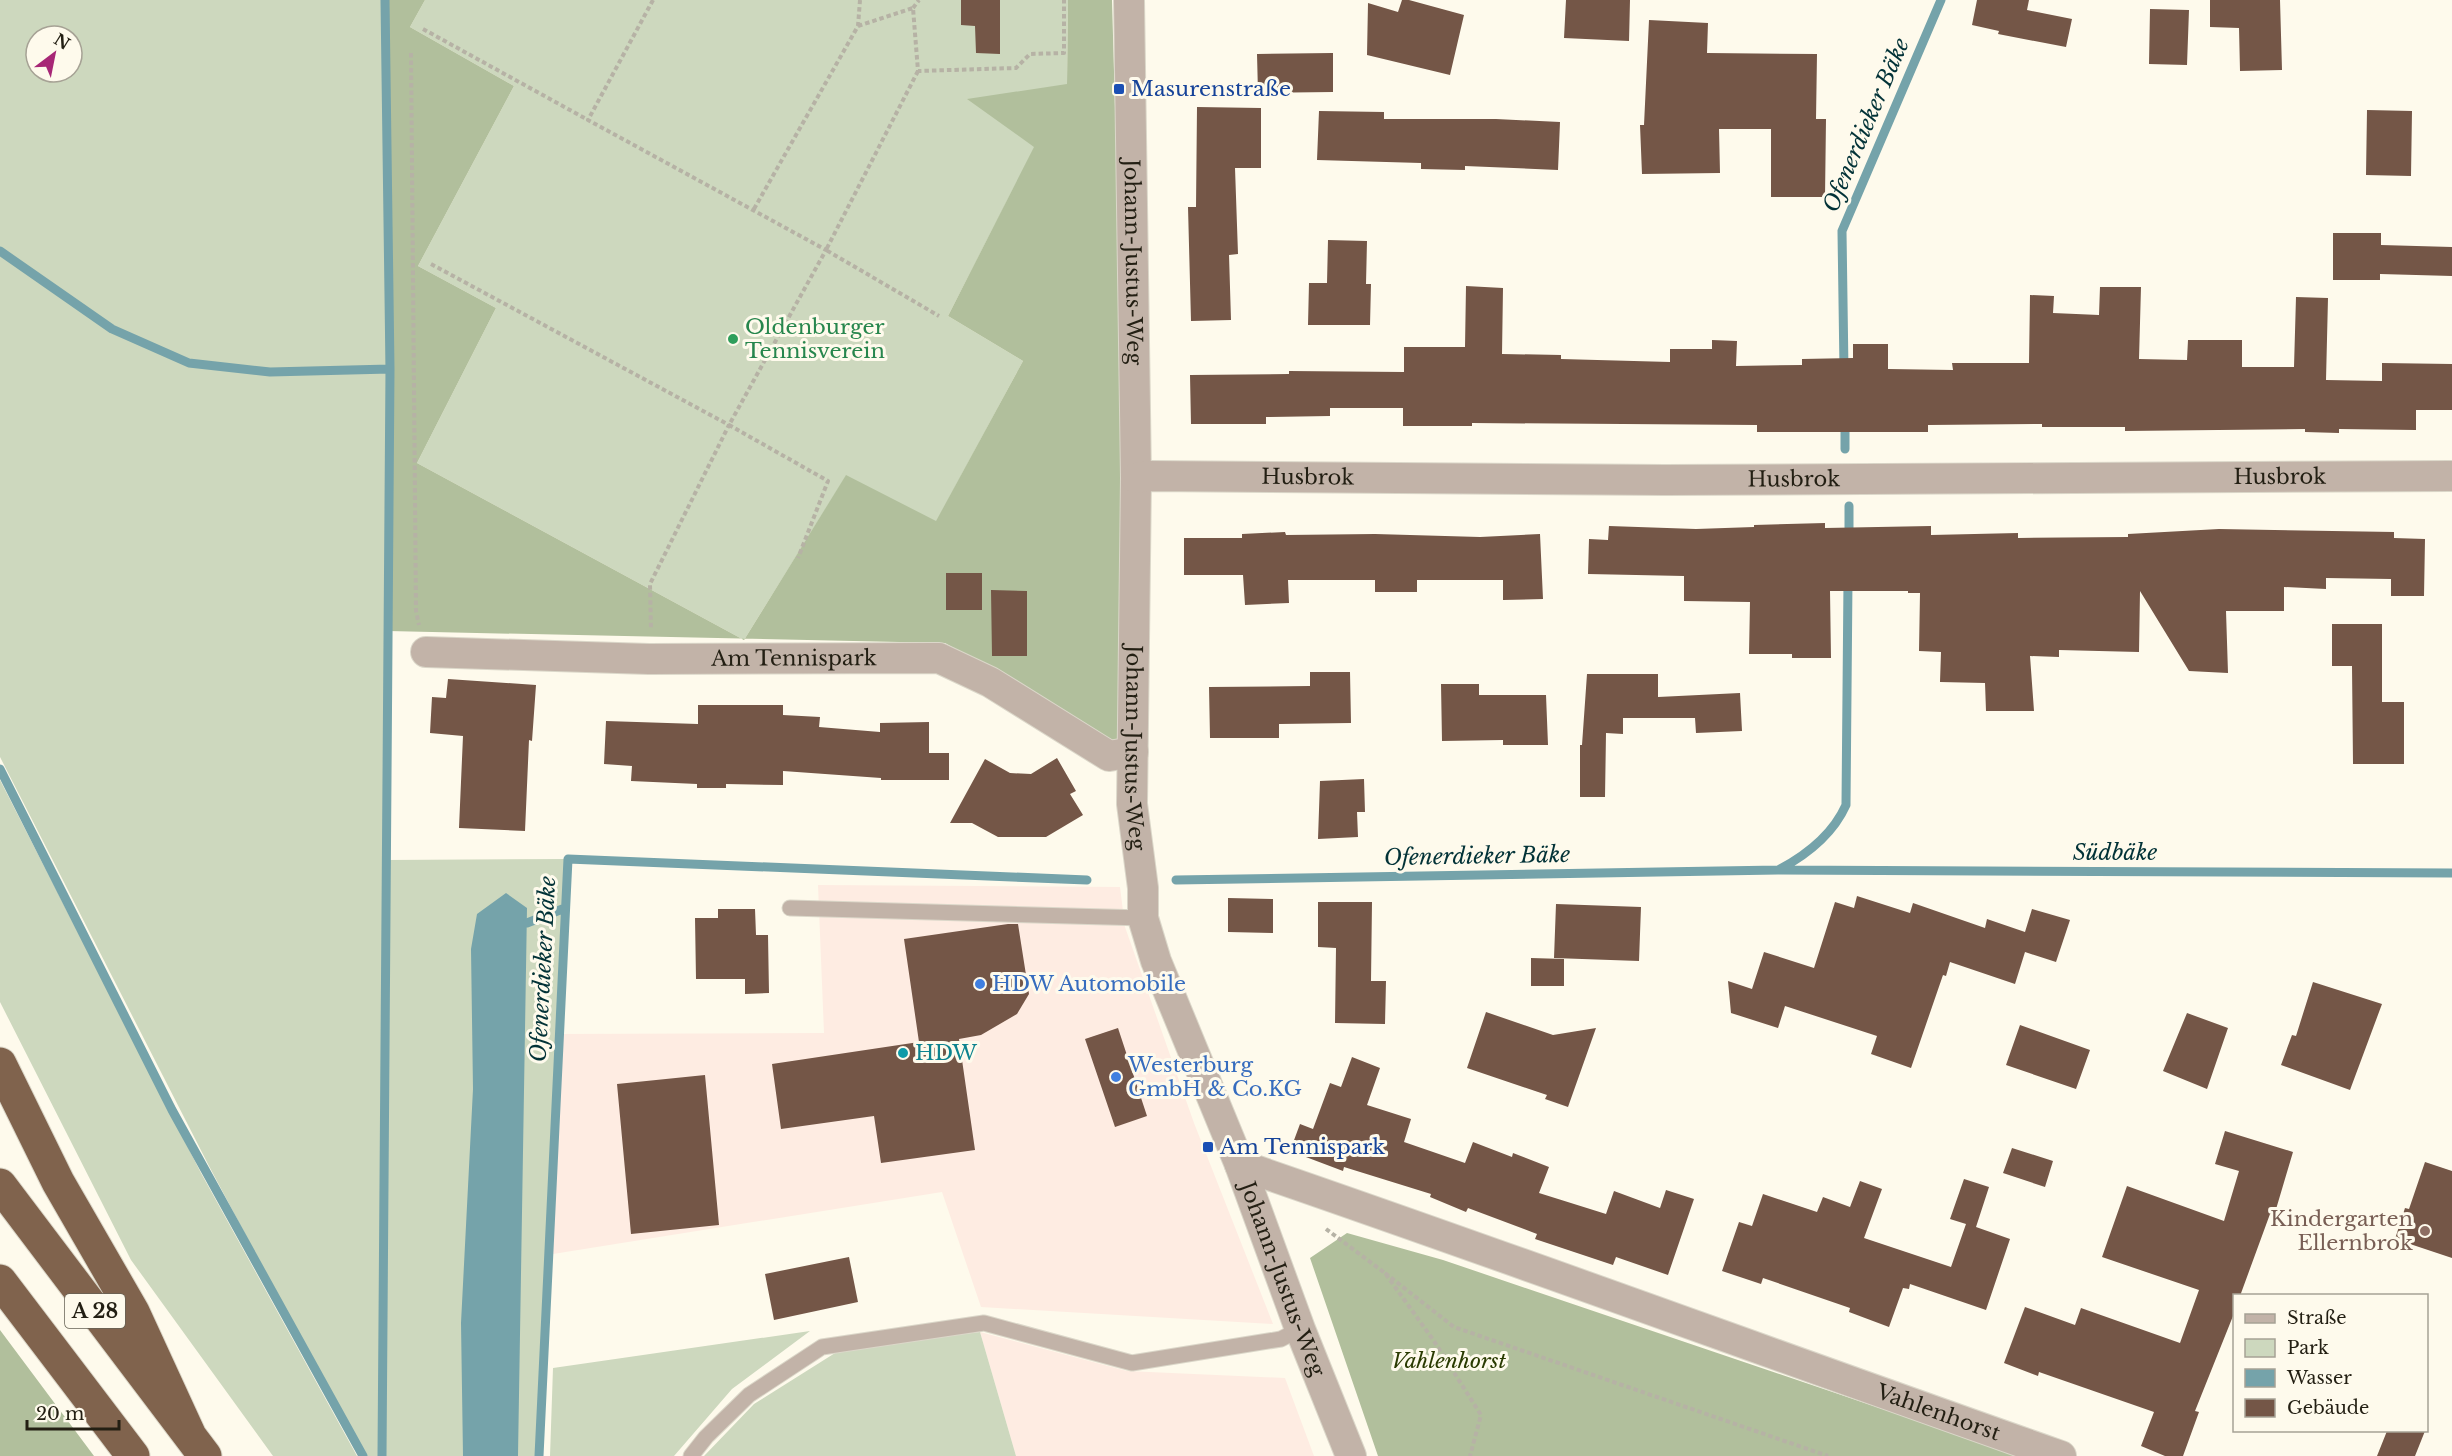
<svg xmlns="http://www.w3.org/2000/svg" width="2452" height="1456" font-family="'Libre Baskerville',serif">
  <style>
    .commercial { fill: #feece2 }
    .green { fill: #cdd8be; fill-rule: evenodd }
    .forest { fill: #b1bf9c }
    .water { fill: #75a3aa }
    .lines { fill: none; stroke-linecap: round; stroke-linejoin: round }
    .stream { stroke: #75a3aa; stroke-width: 9 }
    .building { fill: #745647 }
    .lane-casing { stroke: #dbd7c9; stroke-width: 17 }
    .street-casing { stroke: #dbd7c9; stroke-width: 32 }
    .highway-casing { stroke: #dbd7c9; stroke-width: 35 }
    .path { stroke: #b6b2a5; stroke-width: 4; stroke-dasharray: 4.5 3; stroke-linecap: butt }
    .lane { stroke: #c2b3a8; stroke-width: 15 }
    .street { stroke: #c2b3a8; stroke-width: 30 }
    .highway { stroke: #80634d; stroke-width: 33 }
    .transit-dot { fill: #1a4fb4; stroke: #fefaec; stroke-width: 2 }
    .leisure-dot { fill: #2e9e5b; stroke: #fefaec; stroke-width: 2 }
    .shop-dot { fill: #3f7fe0; stroke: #fefaec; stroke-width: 2 }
    .culture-dot { fill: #0f9aa8; stroke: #fefaec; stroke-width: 2 }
    .education-dot { fill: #8d6e63; stroke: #fefaec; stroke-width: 2 }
    .labels { text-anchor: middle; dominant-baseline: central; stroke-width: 6; stroke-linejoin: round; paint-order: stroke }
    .shield { fill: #fefaec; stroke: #656154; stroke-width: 1.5 }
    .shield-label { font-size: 20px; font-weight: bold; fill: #231f13 }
    .transit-label { font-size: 21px; fill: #164399; stroke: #fefaec; text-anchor: start }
    .street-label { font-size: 21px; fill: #231f13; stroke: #fefaec }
    .leisure-label { font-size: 21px; fill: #27864d; stroke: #fefaec; text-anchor: start }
    .shop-label { font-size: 21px; fill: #366cbe; stroke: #fefaec; text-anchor: start }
    .culture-label { font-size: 21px; fill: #0d838f; stroke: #fefaec; text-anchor: start }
    .education-label { font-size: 21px; fill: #785e54; stroke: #fefaec; text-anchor: end }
    .park-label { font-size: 21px; font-style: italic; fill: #2a3b02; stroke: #fefaec }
    .water-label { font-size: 22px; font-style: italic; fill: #023237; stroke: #fefaec }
  </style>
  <rect width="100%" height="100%" fill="#fefaec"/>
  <path class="commercial" d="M 818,885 L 1120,887 L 1125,927 L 1194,1123 L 1273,1324 L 981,1307 L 942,1192 L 553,1254 L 559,1034 L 824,1033 Z
    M 980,1332 L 1127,1371 L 1285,1378 L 1314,1456 L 1016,1456 Z"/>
  <path class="green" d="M 0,0 L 392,0 L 387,860 L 568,859 L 539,1456 L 363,1456 L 209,1166 L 0,757 ZM 36,36 L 72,36 L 72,72 L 36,72 Z
    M 425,0 L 1068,0 L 1067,84 L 948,316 L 1023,361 L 936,522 L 846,476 L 744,640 L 417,463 L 496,308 L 418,266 L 514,86 L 410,27 Z
    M 0,780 L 201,1173 L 357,1456 L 273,1456 L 131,1260 L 0,1002 Z
    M 810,1331 L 732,1389 L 674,1456 L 550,1456 L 553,1368 Z
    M 980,1332 L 1016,1456 L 704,1456 L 754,1404 L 843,1348 Z"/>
  <path class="forest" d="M 383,0 L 425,0 L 410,27 L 514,86 L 418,266 L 496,308 L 417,463 L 744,640 L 846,475 L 936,521 L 1023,361 L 948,316 L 1034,147 L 967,99 L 1067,84 L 1068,0 L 1112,0 L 1133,752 L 945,643 L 388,631 Z
    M 1347,1233 L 1443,1260 L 2021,1456 L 1378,1456 L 1310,1258 Z
    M 0,1330 L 94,1456 L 0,1456 Z"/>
  <path class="water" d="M 506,893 L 527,908 L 518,1456 L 463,1456 L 461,1323 L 473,1089 L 471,949 L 477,914 Z"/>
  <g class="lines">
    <path class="stream" d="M 0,251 L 112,329 L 189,363 L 270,372 L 390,369
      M 1844,370 L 1842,231 L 1941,0
      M 1845,420 L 1845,449
      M 1849,539 L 1849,506
      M 0,769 L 172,1110 L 363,1456
      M 1780,869 C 1808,854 1833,834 1846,805 L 1848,580
      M 1176,880 L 1778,870 L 2452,873
      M 527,923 L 565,908
      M 382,1456 L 390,369 L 385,0
      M 539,1456 L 568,859 L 1087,880"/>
  </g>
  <path class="building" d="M 961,0 L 1000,0 L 1000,54 L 976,53 L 975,26 L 961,25 Z
    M 1402,0 L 1409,0 L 1464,15 L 1450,75 L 1367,55 L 1368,3 L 1398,12 Z
    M 1566,0 L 1630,0 L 1629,41 L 1564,38 Z
    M 1977,0 L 2029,0 L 2027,10 L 2072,19 L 2066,47 L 1998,34 L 1999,31 L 1972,25 Z
    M 2210,0 L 2280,0 L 2282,70 L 2240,71 L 2239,28 L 2210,27 Z
    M 2150,9 L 2189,10 L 2187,65 L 2149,64 Z
    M 1649,20 L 1708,23 L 1707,53 L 1817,54 L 1816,119 L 1826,119 L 1825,197 L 1771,197 L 1771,129 L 1719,129 L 1720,173 L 1642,174 L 1640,125 L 1644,125 Z
    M 1333,53 L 1333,92 L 1258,93 L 1257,54 Z
    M 1197,107 L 1261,108 L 1261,168 L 1235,168 L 1238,254 L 1229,255 L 1231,320 L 1191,321 L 1188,207 L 1196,207 Z
    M 2367,110 L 2412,111 L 2411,176 L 2366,175 Z
    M 1319,111 L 1384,112 L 1384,119 L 1496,119 L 1560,122 L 1558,170 L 1465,166 L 1465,170 L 1421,169 L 1421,163 L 1317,160 Z
    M 2333,233 L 2381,233 L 2381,245 L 2452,247 L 2452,276 L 2380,274 L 2380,280 L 2333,280 Z
    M 1328,240 L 1367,241 L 1366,284 L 1371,284 L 1370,325 L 1308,325 L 1309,283 L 1327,283 Z
    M 1466,286 L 1503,288 L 1502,354 L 1561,355 L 1561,359 L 1670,362 L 1670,349 L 1712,349 L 1712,340 L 1737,341 L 1736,366 L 1802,365 L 1802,359 L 1853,358 L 1853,344 L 1888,344 L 1888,369 L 1953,370 L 1952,363 L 2029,363 L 2030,295 L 2054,296 L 2053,313 L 2099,315 L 2100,287 L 2141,287 L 2139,359 L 2187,360 L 2188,340 L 2242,340 L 2242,367 L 2294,367 L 2296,297 L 2328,298 L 2326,380 L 2382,381 L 2382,363 L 2452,364 L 2452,410 L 2416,410 L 2416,430 L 2339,429 L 2339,433 L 2305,432 L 2305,429 L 2125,431 L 2125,427 L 2042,427 L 2042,424 L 1928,425 L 1928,432 L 1757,432 L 1757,425 L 1472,423 L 1472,426 L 1403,426 L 1403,408 L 1330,408 L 1330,416 L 1266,417 L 1266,424 L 1191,424 L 1190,375 L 1289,374 L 1289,371 L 1404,372 L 1404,347 L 1465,347 Z
    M 1825,523 L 1825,528 L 1931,526 L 1931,535 L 2018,533 L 2018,538 L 2128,537 L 2128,534 L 2219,529 L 2394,532 L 2394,538 L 2425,539 L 2424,596 L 2391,596 L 2391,579 L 2326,578 L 2326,589 L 2284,587 L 2284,611 L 2226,611 L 2228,673 L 2189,671 L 2140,591 L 2139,652 L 2059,650 L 2059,657 L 2030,656 L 2034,711 L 1986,711 L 1985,683 L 1940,682 L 1941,652 L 1919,651 L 1920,593 L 1908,593 L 1908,591 L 1830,591 L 1831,658 L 1792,658 L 1792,654 L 1749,654 L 1750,602 L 1684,601 L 1684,576 L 1588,574 L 1589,539 L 1608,540 L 1609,526 L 1696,529 L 1754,527 L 1754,525 Z
    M 1285,532 L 1286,535 L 1375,534 L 1480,537 L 1540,534 L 1543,599 L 1503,600 L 1503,580 L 1417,580 L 1417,592 L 1375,592 L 1375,580 L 1288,580 L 1289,603 L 1245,605 L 1243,575 L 1184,575 L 1184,538 L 1242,538 L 1242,534 Z
    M 946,573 L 982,573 L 982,610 L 946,610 Z
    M 991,590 L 1027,591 L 1027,656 L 992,656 Z
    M 2332,624 L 2382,624 L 2382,702 L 2404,702 L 2404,764 L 2353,764 L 2352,666 L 2332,666 Z
    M 1310,672 L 1350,672 L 1351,723 L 1279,724 L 1279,738 L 1210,738 L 1209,687 L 1310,686 Z
    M 1587,674 L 1658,674 L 1658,697 L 1740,693 L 1742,731 L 1696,733 L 1695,718 L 1623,718 L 1623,734 L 1606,733 L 1605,797 L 1580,797 L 1580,745 L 1582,745 Z
    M 448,679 L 536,685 L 532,741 L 529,740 L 525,831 L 459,828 L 463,736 L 430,733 L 432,697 L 446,698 Z
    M 1441,684 L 1479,684 L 1479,695 L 1546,695 L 1548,745 L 1503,745 L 1503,740 L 1442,741 Z
    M 698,705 L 783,705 L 783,715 L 820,717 L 819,727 L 880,732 L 880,723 L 929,722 L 929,753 L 949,753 L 949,780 L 881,780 L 881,778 L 783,771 L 783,785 L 726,784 L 726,788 L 697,788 L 697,784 L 631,781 L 632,766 L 604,764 L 606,721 L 698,724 Z
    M 1057,758 L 1076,791 L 1070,794 L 1083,815 L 1046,837 L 998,837 L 972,823 L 950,823 L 985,759 L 1010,773 L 1031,774 Z
    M 1364,779 L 1365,812 L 1357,812 L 1358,837 L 1318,839 L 1320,781 Z
    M 1857,896 L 1910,913 L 1913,903 L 1985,928 L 1987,919 L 2025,932 L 2032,909 L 2070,920 L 2056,962 L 2025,952 L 2015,984 L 1950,962 L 1946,976 L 1943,975 L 1911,1068 L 1871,1054 L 1877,1036 L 1785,1006 L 1778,1028 L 1731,1013 L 1728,981 L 1752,989 L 1764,952 L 1814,968 L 1835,902 L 1854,908 Z
    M 1228,898 L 1273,899 L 1273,933 L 1228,932 Z
    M 1318,902 L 1372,902 L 1371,981 L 1386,981 L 1385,1024 L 1335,1023 L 1336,948 L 1318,947 Z
    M 1556,904 L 1641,907 L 1639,961 L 1554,958 Z
    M 718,909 L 755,909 L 756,935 L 768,935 L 769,993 L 745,994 L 745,979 L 696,979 L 695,918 L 718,918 Z
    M 1008,924 L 1018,924 L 1029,994 L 1017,1014 L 981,1035 L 959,1039 L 975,1150 L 881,1163 L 874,1116 L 781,1129 L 772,1064 L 919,1042 L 904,939 Z
    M 1531,958 L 1564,959 L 1564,986 L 1531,986 Z
    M 2313,982 L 2382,1004 L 2350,1090 L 2281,1065 L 2292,1035 L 2296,1036 Z
    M 1486,1012 L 1553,1035 L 1596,1028 L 1568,1107 L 1545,1099 L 1547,1095 L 1467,1068 Z
    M 2187,1013 L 2228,1028 L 2207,1089 L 2163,1071 Z
    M 2020,1025 L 2090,1050 L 2076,1089 L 2006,1065 Z
    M 1118,1028 L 1147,1116 L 1115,1127 L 1085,1039 Z
    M 1352,1057 L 1380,1068 L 1367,1105 L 1411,1119 L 1404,1142 L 1465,1163 L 1473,1142 L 1512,1157 L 1513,1153 L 1549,1167 L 1539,1193 L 1606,1214 L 1614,1191 L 1660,1208 L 1666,1190 L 1694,1199 L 1668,1275 L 1616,1257 L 1613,1265 L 1535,1239 L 1537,1234 L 1468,1208 L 1466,1212 L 1430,1197 L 1431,1194 L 1344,1167 L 1343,1171 L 1290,1151 L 1300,1124 L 1313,1129 L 1330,1083 L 1341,1087 Z
    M 705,1075 L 719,1225 L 631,1234 L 617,1084 Z
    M 2225,1131 L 2293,1152 L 2274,1216 L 2270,1214 L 2240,1296 L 2235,1296 L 2235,1311 L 2195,1411 L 2199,1412 L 2183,1456 L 2165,1456 L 2141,1446 L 2154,1412 L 2039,1372 L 2038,1376 L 2004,1363 L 2025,1307 L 2075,1325 L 2081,1308 L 2180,1343 L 2199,1290 L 2102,1257 L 2127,1186 L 2224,1221 L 2239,1171 L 2215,1164 Z
    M 2012,1148 L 2053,1161 L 2045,1187 L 2003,1173 Z
    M 2425,1162 L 2452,1171 L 2452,1258 L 2395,1239 L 2405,1208 L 2409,1209 Z
    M 1964,1179 L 1989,1187 L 1976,1227 L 2010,1239 L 1986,1310 L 1910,1284 L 1909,1289 L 1903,1288 L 1889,1327 L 1849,1312 L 1850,1308 L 1763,1278 L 1761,1284 L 1722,1271 L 1739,1222 L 1752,1226 L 1763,1194 L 1817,1212 L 1823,1197 L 1850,1207 L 1860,1181 L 1882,1189 L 1864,1238 L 1951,1267 L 1966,1224 L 1950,1219 Z
    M 849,1257 L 858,1302 L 774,1320 L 765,1274 Z
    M 2387,1431 L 2425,1431 L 2415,1456 L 2377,1456 Z"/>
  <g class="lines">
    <defs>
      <path id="lane" d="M 790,908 L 1143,918
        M 691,1456 L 706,1437 L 749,1395 L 822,1347 L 984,1323 L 1132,1363 L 1281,1339 L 1300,1329"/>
      <g id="street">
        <path id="s1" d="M 1129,0 L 1136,478 L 1132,804 L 1143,888 L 1143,918 L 1156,961 L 1240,1165 L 1300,1329 L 1351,1456"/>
        <path id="s2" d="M 1136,478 L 1149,476 L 1665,480 L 2452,476"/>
        <path id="s3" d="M 426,652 L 649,659 L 939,658 L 990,682 L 1109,756 L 1133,752"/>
        <path id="s4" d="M 1240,1165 C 1515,1259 1787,1360 2061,1456"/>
      </g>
      <path id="highway" d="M 0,1064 L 58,1182 L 133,1312 L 190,1436
        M 0,1185 L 205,1456
        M 0,1281 L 133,1456"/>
    </defs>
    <use href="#lane" class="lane-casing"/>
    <use href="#street" class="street-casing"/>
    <use href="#highway" class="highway-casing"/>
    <path class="path" d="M 653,0 L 588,120 L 826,250 L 729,425 L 828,481 L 798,558
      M 913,8 L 919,0
      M 858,26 L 913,8 L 918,71 L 1016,68 L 1030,54 L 1064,53 L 1064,0
      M 423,29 L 588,120
      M 411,53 L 416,611 L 419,625
      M 918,71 L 826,250 L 939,316
      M 754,209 L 858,26 L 860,0
      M 431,264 L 729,425 L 650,584 L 651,630
      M 1326,1229 L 1385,1273 L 1434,1341 L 1481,1415 L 1470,1456
      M 1385,1273 L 1454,1327 L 1828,1456"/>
    <use href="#lane" class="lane"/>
    <use href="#street" class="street"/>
    <use href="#highway" class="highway"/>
  </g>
  <g class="transit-dot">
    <rect x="1113" y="83" width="12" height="12" rx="3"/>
    <rect x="1202" y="1141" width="12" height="12" rx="3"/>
  </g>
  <circle class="leisure-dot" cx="733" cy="339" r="6"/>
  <g class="shop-dot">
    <circle cx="980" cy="984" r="6"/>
    <circle cx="1116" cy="1077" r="6"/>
  </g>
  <circle class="culture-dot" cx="903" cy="1053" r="6"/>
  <circle class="education-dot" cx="2425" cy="1231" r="6"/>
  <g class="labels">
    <rect class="shield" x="65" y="1294" width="60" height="34" rx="4.5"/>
    <g class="shield-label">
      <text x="95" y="1311">A 28</text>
    </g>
    <g class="transit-label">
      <text x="1131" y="89">Masurenstraße</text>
      <text x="1220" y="1147">Am Tennispark</text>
    </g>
    <g class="street-label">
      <text stroke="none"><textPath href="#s1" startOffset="262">Johann-Justus-Weg</textPath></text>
      <text stroke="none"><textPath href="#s2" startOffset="172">Husbrok</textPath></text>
      <text stroke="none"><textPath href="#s2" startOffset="1144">Husbrok</textPath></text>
      <text stroke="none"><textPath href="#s2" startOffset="658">Husbrok</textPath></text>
      <text stroke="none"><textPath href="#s3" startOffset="368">Am Tennispark</textPath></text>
      <text stroke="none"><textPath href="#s1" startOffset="748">Johann-Justus-Weg</textPath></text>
      <text stroke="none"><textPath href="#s1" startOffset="1306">Johann-Justus-Weg</textPath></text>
      <text stroke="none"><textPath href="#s4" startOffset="741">Vahlenhorst</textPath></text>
    </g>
    <g class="leisure-label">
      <text x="745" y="327">Oldenburger<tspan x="745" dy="24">Tennisverein</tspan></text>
    </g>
    <g class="shop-label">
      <text x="992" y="984">HDW Automobile</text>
      <text x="1128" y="1065">Westerburg<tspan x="1128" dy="24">GmbH &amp; Co.KG</tspan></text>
    </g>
    <g class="culture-label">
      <text x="915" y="1053">HDW</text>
    </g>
    <g class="education-label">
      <text x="2413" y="1219">Kindergarten<tspan x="2413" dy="24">Ellernbrok</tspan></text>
    </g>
    <g class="park-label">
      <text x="1449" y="1361">Vahlenhorst</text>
    </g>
    <g class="water-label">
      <text transform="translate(1866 125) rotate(-67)">Ofenerdieker Bäke</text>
      <text x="2115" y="852">Südbäke</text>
      <text transform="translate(1477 856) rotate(-1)">Ofenerdieker Bäke</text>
      <text transform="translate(543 969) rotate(-87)">Ofenerdieker Bäke</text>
    </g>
  </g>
  <rect x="2233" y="1294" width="195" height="138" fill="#fefaec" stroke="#a6a295" stroke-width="1.5"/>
  <rect x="2245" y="1314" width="30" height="9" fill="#c2b3a8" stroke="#a6a295" stroke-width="1.5"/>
  <text x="2287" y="1324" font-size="18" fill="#231f13">Straße</text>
  <rect x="2245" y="1339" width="30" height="18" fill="#cdd8be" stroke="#a6a295" stroke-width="1.5"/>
  <text x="2287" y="1354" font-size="18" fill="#231f13">Park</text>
  <rect x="2245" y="1369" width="30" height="18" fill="#75a3aa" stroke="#a6a295" stroke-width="1.5"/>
  <text x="2287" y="1384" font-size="18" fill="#231f13">Wasser</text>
  <rect x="2245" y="1399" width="30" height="18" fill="#745647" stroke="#a6a295" stroke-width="1.5"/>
  <text x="2287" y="1414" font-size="18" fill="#231f13">Gebäude</text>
  <g transform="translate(54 54) rotate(32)"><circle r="28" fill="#fefaec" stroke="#a6a295" stroke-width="1.5"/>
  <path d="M0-4.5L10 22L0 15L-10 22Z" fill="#a72776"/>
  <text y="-9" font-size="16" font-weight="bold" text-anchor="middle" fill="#231f13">N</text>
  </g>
  <path d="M27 1420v9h92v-9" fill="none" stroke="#231f13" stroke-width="3"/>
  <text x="36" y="1420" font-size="18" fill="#231f13" stroke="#fefaec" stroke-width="4.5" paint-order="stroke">20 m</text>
</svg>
